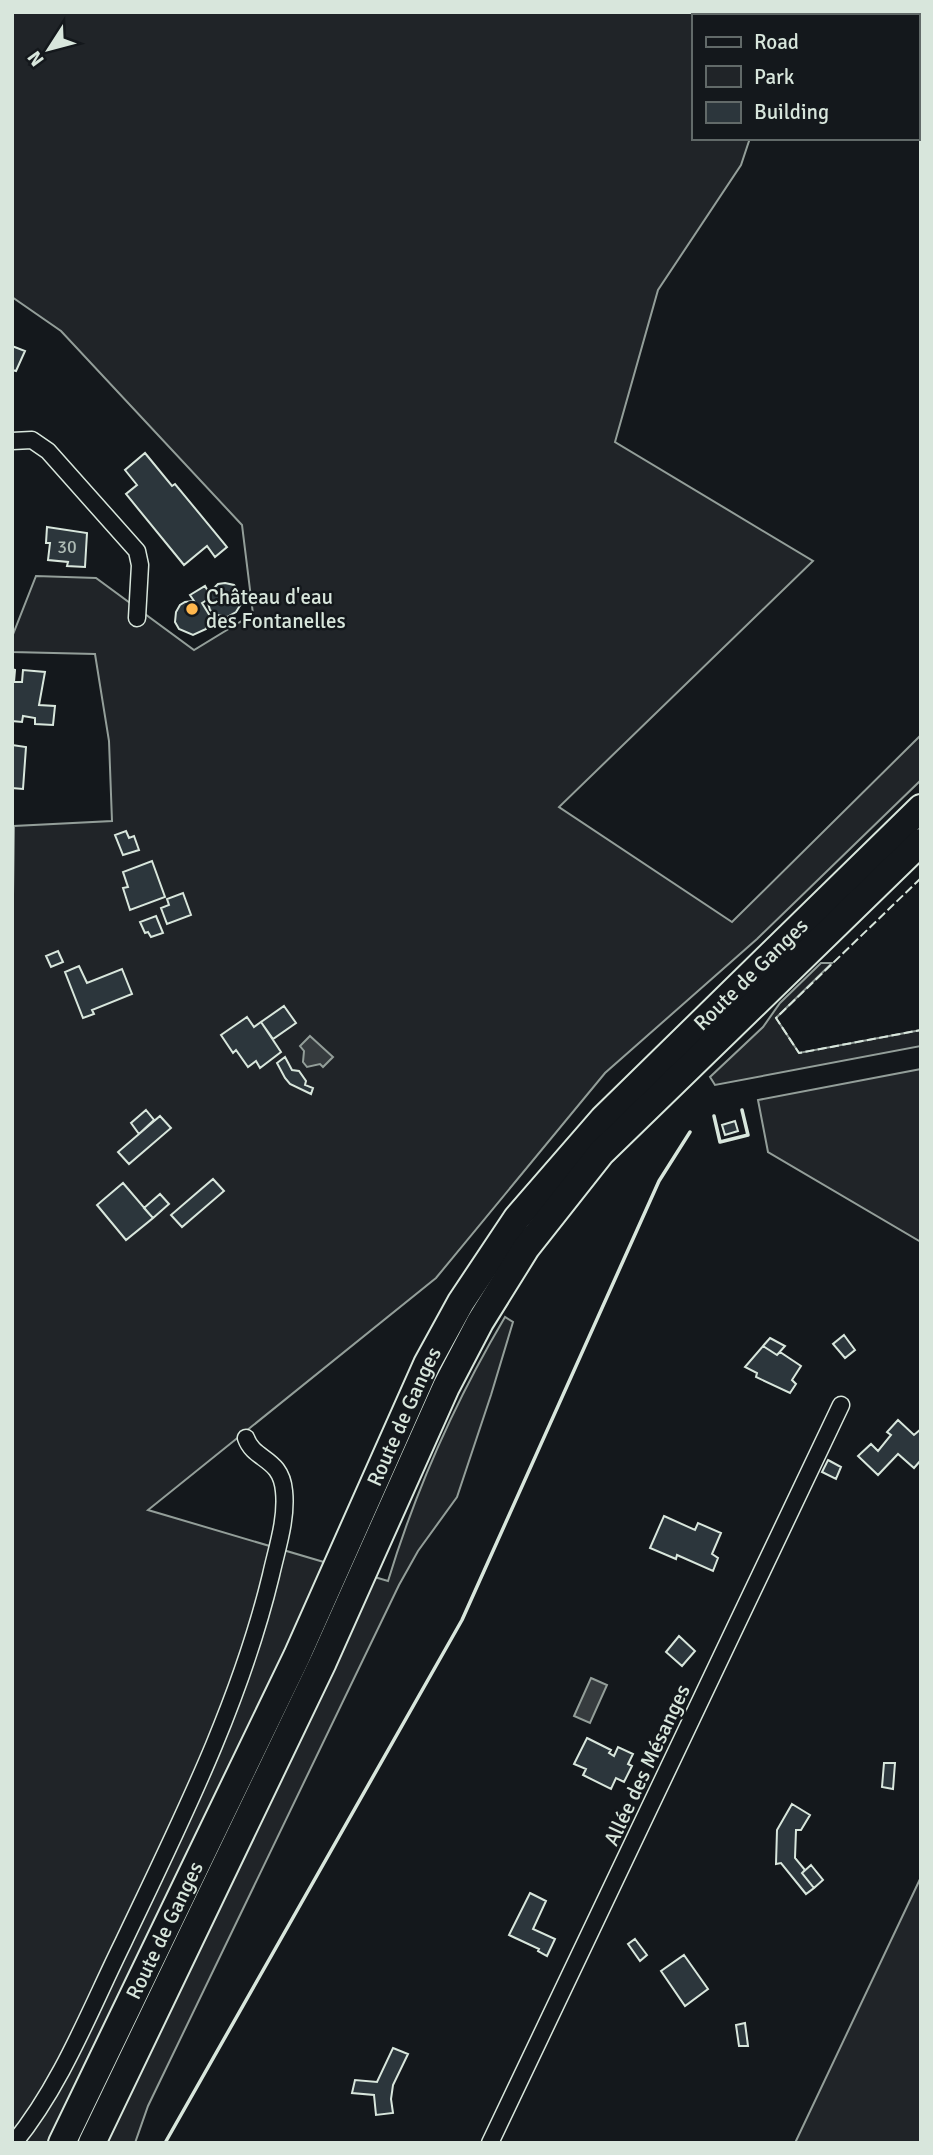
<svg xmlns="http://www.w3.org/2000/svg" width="933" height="2155" font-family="Signika,sans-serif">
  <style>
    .green { fill: #202428; stroke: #939e99; stroke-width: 2 }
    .water { fill: #363b3e; stroke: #939e99; stroke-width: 2 }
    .building { fill: #2c363c; stroke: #d8e6dc; stroke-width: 2 }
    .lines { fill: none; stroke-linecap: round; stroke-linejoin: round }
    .street-casing { stroke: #d8e6dc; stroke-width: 19 }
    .primary-casing { stroke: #d8e6dc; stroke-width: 30 }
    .street { stroke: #14181c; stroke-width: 16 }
    .primary { stroke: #14181c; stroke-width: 26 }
    .fence { stroke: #d8e6dc; stroke-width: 2; stroke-dasharray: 9 3.5; stroke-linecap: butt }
    .wall { stroke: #d8e6dc; stroke-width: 3.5 }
    .poi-dot { fill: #ffb74d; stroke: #14181c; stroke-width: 2.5 }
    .labels { text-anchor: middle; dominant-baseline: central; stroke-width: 5; stroke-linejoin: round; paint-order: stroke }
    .number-label { font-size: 18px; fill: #adbab4 }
    .poi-label { font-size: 21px; fill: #d8e6dc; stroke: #14181c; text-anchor: start }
    .street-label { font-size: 21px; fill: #d8e6dc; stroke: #14181c }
  </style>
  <rect width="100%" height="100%" fill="#14181c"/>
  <path class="green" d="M 12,12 L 759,12 L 766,16 L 693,16 L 693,138 L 750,138 L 741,165 L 658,290 L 615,442 L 813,561 L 559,807 L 732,922 L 921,735 L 921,780 L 757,939 L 605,1073 L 436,1278 L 148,1510 L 388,1581 C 416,1489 456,1400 505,1317 L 513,1322 L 491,1395 L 457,1497 L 418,1551 L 399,1585 L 148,2106 L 135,2143 L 12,2143 L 12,964 L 14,826 L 112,821 L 109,741 L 95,654 L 12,652 L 12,637 L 36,576 L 96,578 L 194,650 L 253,614 L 242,525 L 61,331 L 12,297 Z
    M 821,963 L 832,963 L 776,1018 L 799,1053 L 921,1030 L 921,1046 L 715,1085 L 710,1077 L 763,1027 L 780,1003 Z
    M 921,1069 L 921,1242 L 768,1152 L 758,1100 Z
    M 921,1877 L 921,2143 L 795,2143 Z"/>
  <path class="water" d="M 310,1036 L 333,1057 L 323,1067 L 320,1064 L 307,1067 L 303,1062 L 304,1051 L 300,1046 Z
    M 591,1678 L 607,1685 L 590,1723 L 574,1716 Z"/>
  <path class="building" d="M 12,346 L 25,351 L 16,371 L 12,370 Z
    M 145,453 L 172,486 L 175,484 L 227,547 L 215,557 L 207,546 L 184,565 L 126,494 L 137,485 L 125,470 Z
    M 47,527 L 87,533 L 85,567 L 67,566 L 68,562 L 48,560 L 50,543 L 46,543 Z
    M 225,583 L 234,585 L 241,595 L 241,604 L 236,612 L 227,617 L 217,615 L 210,610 L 207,600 L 202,603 L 210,616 L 206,629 L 193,635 L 179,629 L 175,622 L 176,612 L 180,605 L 185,602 L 194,601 L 190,595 L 205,586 L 209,593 L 218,584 Z
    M 12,669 L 15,670 L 14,682 L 22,682 L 23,670 L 45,672 L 39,705 L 55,706 L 53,725 L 35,724 L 35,718 L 23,716 L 22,722 L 12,721 Z
    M 12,745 L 26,747 L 23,789 L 12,788 Z
    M 126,831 L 129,838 L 134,836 L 139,850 L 123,855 L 115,835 Z
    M 152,861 L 165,897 L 130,910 L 123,888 L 128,887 L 123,872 Z
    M 183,893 L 191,915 L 167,924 L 161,908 L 169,905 L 167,899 Z
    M 156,916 L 163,933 L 151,937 L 148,932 L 145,933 L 140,922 Z
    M 58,951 L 63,962 L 51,967 L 46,956 Z
    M 79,966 L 87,983 L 122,969 L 132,994 L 92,1010 L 94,1014 L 83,1018 L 65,972 Z
    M 284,1006 L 296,1023 L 273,1039 L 261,1022 Z
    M 247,1017 L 254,1027 L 261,1022 L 281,1052 L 260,1068 L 256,1061 L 248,1067 L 236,1050 L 233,1053 L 221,1035 Z
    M 285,1057 L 292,1070 L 299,1071 L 306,1081 L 305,1085 L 313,1088 L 311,1094 L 290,1084 L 285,1078 L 277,1063 Z
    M 146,1110 L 154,1120 L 139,1134 L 131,1123 Z
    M 160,1116 L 171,1128 L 129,1164 L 118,1152 Z
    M 735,1121 L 738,1131 L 725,1135 L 722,1125 Z
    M 213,1179 L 224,1191 L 182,1227 L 171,1215 Z
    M 123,1183 L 153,1218 L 126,1240 L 97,1205 Z
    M 160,1194 L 169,1204 L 153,1218 L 144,1208 Z
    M 844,1335 L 855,1350 L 845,1358 L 833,1344 Z
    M 770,1338 L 785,1346 L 777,1355 L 763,1346 Z
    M 763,1346 L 777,1355 L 780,1352 L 801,1366 L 792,1380 L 796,1384 L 790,1393 L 756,1377 L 757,1373 L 745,1367 Z
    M 898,1420 L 914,1435 L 921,1429 L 921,1460 L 914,1468 L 898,1454 L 878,1475 L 858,1456 L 871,1444 L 878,1451 L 891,1435 L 887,1432 Z
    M 828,1460 L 841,1467 L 836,1479 L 822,1472 Z
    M 664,1516 L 695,1530 L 698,1523 L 721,1533 L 712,1554 L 718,1558 L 713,1571 L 677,1555 L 676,1559 L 650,1548 Z
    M 679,1636 L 695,1651 L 682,1666 L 666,1652 Z
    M 587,1738 L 611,1750 L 609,1753 L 614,1756 L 618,1747 L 633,1754 L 628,1764 L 632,1766 L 624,1782 L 616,1778 L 611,1789 L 583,1775 L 586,1769 L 574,1764 Z
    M 884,1763 L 895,1763 L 893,1789 L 882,1787 Z
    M 792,1804 L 810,1815 L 801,1830 L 796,1830 L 795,1858 L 805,1870 L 802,1873 L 814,1888 L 806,1894 L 781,1863 L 776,1864 L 777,1830 Z
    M 811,1865 L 823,1880 L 814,1888 L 802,1873 Z
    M 530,1893 L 546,1901 L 533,1929 L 555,1939 L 547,1956 L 538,1951 L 539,1949 L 509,1935 Z
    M 635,1939 L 647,1955 L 640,1961 L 628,1944 Z
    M 684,1955 L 708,1989 L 685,2006 L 661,1971 Z
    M 745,2023 L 748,2046 L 739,2046 L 736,2025 Z
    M 393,2048 L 408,2054 L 393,2085 L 391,2099 L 393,2113 L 376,2115 L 374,2095 L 352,2093 L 355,2080 L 377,2082 Z"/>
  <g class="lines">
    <defs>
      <path id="street" d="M 12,441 L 32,440 L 48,451 L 137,551 L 140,565 L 137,618
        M 14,2143 C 62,2084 90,2010 123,1943 C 180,1823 240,1704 271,1575 C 277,1548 287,1519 284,1491 C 281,1457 254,1461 246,1438
        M 490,2143 L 841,1405"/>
      <g id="primary">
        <path id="s1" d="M 62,2143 L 297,1656 L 427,1364 L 461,1302 L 517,1218 L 603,1119 L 921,808"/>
        <path d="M 92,2143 L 323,1662 L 446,1387 L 480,1322 L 526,1248 L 601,1153 L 921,842"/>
      </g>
    </defs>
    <use href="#street" class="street-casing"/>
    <use href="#primary" class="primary-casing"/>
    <use href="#street" class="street"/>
    <use href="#primary" class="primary"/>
    <path class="fence" d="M 921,878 L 776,1018 L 799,1053 L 921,1030"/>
    <path class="wall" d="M 714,1116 L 720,1142 L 748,1135 L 742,1110
      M 165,2143 L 462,1620 L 659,1181 L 690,1132"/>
  </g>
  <circle class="poi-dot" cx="192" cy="609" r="7"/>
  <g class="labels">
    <g class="number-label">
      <text x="67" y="547">30</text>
    </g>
    <g class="poi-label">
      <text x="206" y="597">Château d'eau<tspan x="206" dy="24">des Fontanelles</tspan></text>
    </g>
    <g class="street-label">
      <text stroke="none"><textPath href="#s1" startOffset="1370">Route de Ganges</textPath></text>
      <text stroke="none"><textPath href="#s1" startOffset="803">Route de Ganges</textPath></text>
      <text transform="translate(647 1765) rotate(-65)">Allée des Mésanges</text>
      <text stroke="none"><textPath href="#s1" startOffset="236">Route de Ganges</textPath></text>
    </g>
  </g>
  <rect width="933" height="2155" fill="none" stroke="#d8e6dc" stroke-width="28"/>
  <rect x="692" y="14" width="228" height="126" fill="#14181c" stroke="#626a69" stroke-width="2"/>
  <rect x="706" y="37" width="35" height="10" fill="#14181c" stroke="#626a69" stroke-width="2"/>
  <text x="754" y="49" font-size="21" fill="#d8e6dc">Road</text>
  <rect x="706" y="66" width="35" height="21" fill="#202428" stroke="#626a69" stroke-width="2"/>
  <text x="754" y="84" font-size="21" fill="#d8e6dc">Park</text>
  <rect x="706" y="102" width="35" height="21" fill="#2c363c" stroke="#626a69" stroke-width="2"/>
  <text x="754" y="119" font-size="21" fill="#d8e6dc">Building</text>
  <g transform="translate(49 49) rotate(234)" stroke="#14181c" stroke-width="5" paint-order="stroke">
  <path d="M0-5L12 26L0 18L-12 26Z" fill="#d8e6dc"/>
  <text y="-10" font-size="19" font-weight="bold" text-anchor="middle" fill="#d8e6dc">N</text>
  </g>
</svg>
